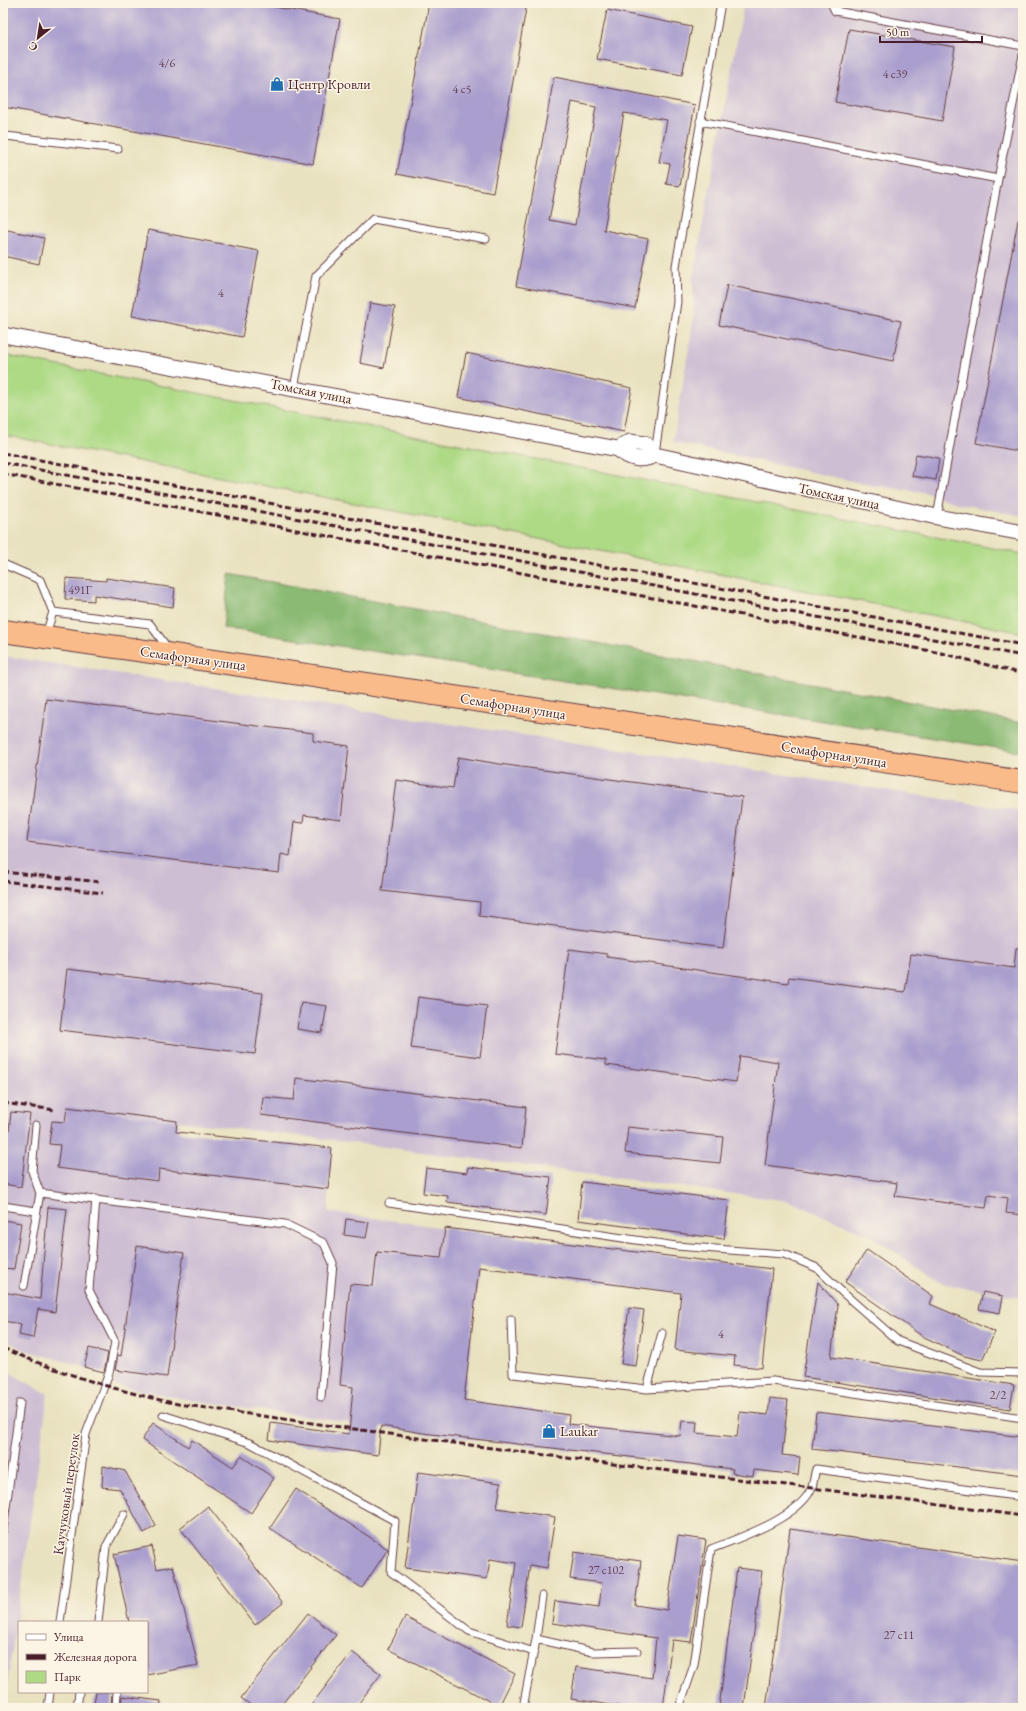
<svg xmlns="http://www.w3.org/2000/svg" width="1026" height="1711" font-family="'EB Garamond',serif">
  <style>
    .industrial { fill: #cdbed3 }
    .green { fill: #aeda86; stroke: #7c7c58 }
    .forest { fill: #8aba73; stroke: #6a6c4f }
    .building { fill: #aa9ece; fill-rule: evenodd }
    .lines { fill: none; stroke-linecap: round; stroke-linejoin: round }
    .service-casing { stroke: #623c41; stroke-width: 9 }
    .minor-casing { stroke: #623c41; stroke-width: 17 }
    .trunk-casing { stroke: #623c41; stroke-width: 24 }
    .service { stroke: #fff; stroke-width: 7 }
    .minor { stroke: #fff; stroke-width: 15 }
    .trunk { stroke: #fabb8b; stroke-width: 22 }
    .rail { stroke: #4a1f2b; stroke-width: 3; stroke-dasharray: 6 3; stroke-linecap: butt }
    .labels { text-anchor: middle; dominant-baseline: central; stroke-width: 3; stroke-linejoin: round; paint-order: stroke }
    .number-label { font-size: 12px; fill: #623f54 }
    .poi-label { font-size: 14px; fill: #4a1f2b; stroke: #fcf5e5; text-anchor: start }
    .street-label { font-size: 14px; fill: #4a1f2b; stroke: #fcf5e5 }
  </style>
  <rect width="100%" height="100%" fill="#fcf5e5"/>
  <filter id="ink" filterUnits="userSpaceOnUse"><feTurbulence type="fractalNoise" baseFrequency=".025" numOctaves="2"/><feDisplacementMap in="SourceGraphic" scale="8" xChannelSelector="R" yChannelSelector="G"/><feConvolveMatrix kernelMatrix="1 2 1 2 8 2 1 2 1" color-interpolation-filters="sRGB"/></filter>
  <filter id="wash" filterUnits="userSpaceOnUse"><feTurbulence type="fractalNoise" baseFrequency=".012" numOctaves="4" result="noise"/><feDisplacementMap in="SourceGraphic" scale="16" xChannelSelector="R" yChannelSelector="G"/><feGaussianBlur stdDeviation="0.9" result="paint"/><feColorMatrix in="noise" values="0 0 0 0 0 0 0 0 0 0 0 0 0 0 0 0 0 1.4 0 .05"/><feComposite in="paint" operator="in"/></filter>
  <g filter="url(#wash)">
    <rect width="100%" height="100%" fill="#e9e2c0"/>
    <path class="industrial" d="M 744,3 L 1023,3 L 1023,516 L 959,504 L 924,492 L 870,485 L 673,442 L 694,317 L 693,277 Z
      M 3,656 L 1023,811 L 1023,1298 L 941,1283 L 871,1236 L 789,1201 L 333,1140 L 178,1121 L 181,1132 L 332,1148 L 328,1189 L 329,1212 L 445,1228 L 423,1433 L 191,1400 L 114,1385 L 115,1375 L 24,1350 L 3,1339 Z
      M 3,1369 L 48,1394 L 4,1708 L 3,1708 Z"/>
    <path class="green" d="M 3,355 L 1023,554 L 1023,633 L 3,435 Z"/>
    <path class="forest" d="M 229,574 L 1023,723 L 1023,752 L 223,628 Z"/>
    <g id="blocks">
      <path class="building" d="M 3,3 L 253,3 L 340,19 L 313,164 L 3,107 Z
        M 429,3 L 527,3 L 493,193 L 397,174 Z
        M 607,10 L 692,27 L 682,75 L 597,59 Z
        M 849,29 L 955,47 L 942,121 L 835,102 Z
        M 554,77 L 695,105 L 680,186 L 666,184 L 670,164 L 659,162 L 667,120 L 624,113 L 604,230 L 648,239 L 635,308 L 516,286 ZM 572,102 L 596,107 L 575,225 L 549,220 Z
        M 1018,220 L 1023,221 L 1023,452 L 976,443 Z
        M 3,229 L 44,238 L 39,264 L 3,256 Z
        M 148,230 L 259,251 L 242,337 L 132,316 Z
        M 727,285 L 901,321 L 893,361 L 719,325 Z
        M 370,303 L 395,307 L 384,368 L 360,363 Z
        M 466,353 L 632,388 L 624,432 L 458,397 Z
        M 916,454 L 939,458 L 936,480 L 912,476 Z
        M 66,578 L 106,581 L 106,578 L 175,588 L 173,607 L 94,595 L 94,601 L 65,599 Z
        M 46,699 L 313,733 L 313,741 L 349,746 L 341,820 L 304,815 L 303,823 L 294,822 L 290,856 L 281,854 L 279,873 L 27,842 Z
        M 458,757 L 499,764 L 742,797 L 723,948 L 479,916 L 480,902 L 382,891 L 396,780 L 453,788 Z
        M 1016,948 L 1023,948 L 1023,1215 L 1006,1213 L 1008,1198 L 988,1195 L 986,1208 L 895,1196 L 897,1183 L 765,1165 L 778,1062 L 740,1056 L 736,1082 L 606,1065 L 606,1060 L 555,1054 L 569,949 L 607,954 L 607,957 L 788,983 L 789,977 L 905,992 L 911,954 L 1014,968 Z
        M 67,969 L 263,993 L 255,1054 L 60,1030 Z
        M 418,997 L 487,1006 L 480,1057 L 411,1048 Z
        M 301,1002 L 327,1006 L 322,1033 L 297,1029 Z
        M 296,1078 L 526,1107 L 522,1148 L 261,1115 L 263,1097 L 294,1100 Z
        M 67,1107 L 177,1121 L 176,1132 L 332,1148 L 328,1189 L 159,1169 L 158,1181 L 57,1168 L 60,1145 L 49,1144 L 52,1121 L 65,1122 Z
        M 11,1112 L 30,1114 L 21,1187 L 3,1184 L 3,1130 L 9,1131 Z
        M 628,1127 L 723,1137 L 720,1163 L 625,1153 Z
        M 468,1167 L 551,1177 L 546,1215 L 463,1205 L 463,1204 L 447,1202 L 448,1196 L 423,1193 L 426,1168 L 467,1173 Z
        M 582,1182 L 729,1200 L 724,1239 L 578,1220 Z
        M 48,1207 L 67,1209 L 55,1312 L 38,1309 L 33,1338 L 19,1335 L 21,1324 L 3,1321 L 3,1292 L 40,1299 Z
        M 346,1219 L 369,1222 L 366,1238 L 344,1235 Z
        M 3,1220 L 21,1223 L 14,1269 L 3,1268 Z
        M 445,1228 L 772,1269 L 762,1368 L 734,1365 L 735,1356 L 675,1350 L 681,1293 L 479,1267 L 464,1400 L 569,1415 L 568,1424 L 680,1436 L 682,1421 L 697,1422 L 696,1433 L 737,1437 L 740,1412 L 768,1415 L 770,1398 L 788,1400 L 782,1455 L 800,1457 L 798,1475 L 754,1470 L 753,1476 L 732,1473 L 733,1469 L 423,1433 L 381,1426 L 378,1455 L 269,1440 L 271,1423 L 349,1434 L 353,1387 L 340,1385 L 350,1284 L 373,1286 L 377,1252 L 441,1258 Z
        M 137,1246 L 184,1253 L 167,1377 L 115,1370 L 118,1355 L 121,1356 Z
        M 867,1250 L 933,1296 L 930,1304 L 995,1332 L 982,1360 L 964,1356 L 922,1336 L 845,1282 Z
        M 818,1282 L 838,1305 L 831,1357 L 1014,1385 L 1010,1409 L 803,1377 Z
        M 983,1292 L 1003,1296 L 1000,1313 L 979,1309 Z
        M 629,1308 L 644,1310 L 636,1366 L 621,1364 Z
        M 89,1348 L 108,1353 L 104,1372 L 84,1367 Z
        M 816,1412 L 1023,1437 L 1023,1475 L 812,1449 Z
        M 153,1423 L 188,1447 L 192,1440 L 233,1467 L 241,1456 L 274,1478 L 251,1513 L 142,1440 Z
        M 103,1466 L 125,1471 L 156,1526 L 144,1533 L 120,1489 L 102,1487 Z
        M 418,1472 L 501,1483 L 497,1508 L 555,1517 L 547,1568 L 530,1565 L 521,1627 L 507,1625 L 516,1563 L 490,1559 L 487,1579 L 405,1568 Z
        M 296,1489 L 388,1549 L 362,1588 L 270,1528 Z
        M 208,1506 L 283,1603 L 255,1625 L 180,1528 Z
        M 790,1529 L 1023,1562 L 1023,1708 L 766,1708 Z
        M 678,1536 L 706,1540 L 691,1642 L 672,1640 L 663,1708 L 632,1708 L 571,1699 L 576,1667 L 652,1678 L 656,1638 L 552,1623 L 555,1601 L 599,1607 L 602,1583 L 570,1579 L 574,1552 L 641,1561 L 635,1605 L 667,1610 Z
        M 152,1546 L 157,1569 L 173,1566 L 198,1665 L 147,1675 L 147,1622 L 129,1622 L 114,1554 Z
        M 737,1568 L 762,1571 L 744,1708 L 719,1708 Z
        M 308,1613 L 336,1635 L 279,1708 L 255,1708 L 241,1698 Z
        M 405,1617 L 515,1674 L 499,1706 L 388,1649 Z
        M 352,1652 L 381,1674 L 355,1708 L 309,1708 Z
        M 96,1692 L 112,1692 L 111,1708 L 93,1708 Z
        M 122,1696 L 161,1701 L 160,1708 L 121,1708 Z"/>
    </g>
  </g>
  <g filter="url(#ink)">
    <use href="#blocks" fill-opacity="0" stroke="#623c41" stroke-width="1"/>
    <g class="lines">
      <defs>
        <path id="service" d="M 831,3 L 835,11 L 837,3
          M 835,11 L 1023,46
          M 700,121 L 998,179
          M 3,138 L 6,136 L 118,149
          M 294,388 L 316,276 L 373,219 L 486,239
          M 655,453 L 677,302 L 676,266 L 721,3
          M 937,517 L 998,179 L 1023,55
          M 3,564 L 40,580 L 53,612 L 46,634
          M 53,612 L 150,624 L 169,650
          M 40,1193 L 285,1224 L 324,1243 L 333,1263 L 321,1397
          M 389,1203 L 676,1246 L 784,1254 L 817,1268 L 842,1292 L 898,1341 L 980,1372 L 1023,1373
          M 3,1206 L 36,1211
          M 24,1286 L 40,1193 L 32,1171 L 36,1125
          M 511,1319 L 513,1374 L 647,1389 L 773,1381 L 1023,1418
          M 647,1389 L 662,1333
          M 163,1415 L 250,1443 L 395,1521 L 391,1572 L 469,1631 L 534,1652 L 536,1639 L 593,1652 L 637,1651
          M 3,1530 L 20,1403
          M 60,1622 L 86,1434 L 109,1373 L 115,1342 L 89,1290 L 96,1199
          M 98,1622 L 106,1547 L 124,1514
          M 48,1708 L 50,1692
          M 77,1708 L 79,1692
          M 116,1708 L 117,1692
          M 523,1708 L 536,1639 L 542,1596
          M 679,1708 L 694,1665 L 711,1549 C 739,1538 801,1517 812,1487 C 814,1481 814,1475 816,1469 L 1023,1497"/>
        <path id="minor" d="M 3,335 L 618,449 C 630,459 640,462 655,455
          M 618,449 L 630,442 L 645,444 L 655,455 L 937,517 L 1023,533"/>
        <path id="trunk" d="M 3,631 L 173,655 L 1023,782"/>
      </defs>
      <use href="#service" class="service-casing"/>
      <use href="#minor" class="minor-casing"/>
      <use href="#trunk" class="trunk-casing"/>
      <use href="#service" class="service"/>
      <use href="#minor" class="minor"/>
      <use href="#trunk" class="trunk"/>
      <path class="rail" d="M 3,453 L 1023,645
        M 3,463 L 1023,656
        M 3,474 L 941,653 L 1023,674
        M 3,872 L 101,882
        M 3,881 L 103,893
        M 3,1103 L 55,1110
        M 3,1348 C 59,1373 118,1391 178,1404 L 432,1440 L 620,1465 L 812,1488 L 1023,1516"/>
    </g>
  </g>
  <defs>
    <symbol id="shop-bare" viewBox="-9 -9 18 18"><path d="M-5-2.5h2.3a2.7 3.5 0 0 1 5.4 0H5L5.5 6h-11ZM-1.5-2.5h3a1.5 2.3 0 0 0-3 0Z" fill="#1f6fb2" stroke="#fcf5e5" stroke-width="2.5" paint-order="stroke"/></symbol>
  </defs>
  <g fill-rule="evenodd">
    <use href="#shop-bare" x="267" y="74" width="20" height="20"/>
    <use href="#shop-bare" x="539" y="1421" width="20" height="20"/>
  </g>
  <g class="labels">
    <g class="number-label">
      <text x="167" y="63">4/6</text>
      <text x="895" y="74">4 с39</text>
      <text x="462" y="89">4 с5</text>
      <text x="221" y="293">4</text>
      <text x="80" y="590">491Г</text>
      <text x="721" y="1334">4</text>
      <text x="998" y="1395">2/2</text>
      <text x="606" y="1570">27 с102</text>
      <text x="899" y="1635">27 с11</text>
    </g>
    <g class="poi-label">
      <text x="288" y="84">Центр Кровли</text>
      <text x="560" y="1431">Laukar</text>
    </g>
    <g class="street-label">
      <text transform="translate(311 391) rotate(11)">Томская улица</text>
      <text transform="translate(839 496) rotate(12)">Томская улица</text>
      <text transform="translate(193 658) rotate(8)">Семафорная улица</text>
      <text transform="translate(513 706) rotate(9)">Семафорная улица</text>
      <text transform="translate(834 754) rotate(9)">Семафорная улица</text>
      <text transform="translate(66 1494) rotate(-82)">Каучуковый переулок</text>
    </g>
  </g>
  <rect width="1026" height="1711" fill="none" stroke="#fcf5e5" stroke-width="16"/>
  <rect x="18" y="1621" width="130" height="72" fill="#fcf5e5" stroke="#b59f9b"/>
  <rect x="26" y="1634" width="20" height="6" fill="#ffffff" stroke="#b59f9b"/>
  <text x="54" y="1641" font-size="12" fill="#4a1f2b">Улица</text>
  <rect x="26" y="1654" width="20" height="6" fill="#4a1f2b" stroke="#b59f9b"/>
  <text x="54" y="1661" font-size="12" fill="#4a1f2b">Железная дорога</text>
  <rect x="26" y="1671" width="20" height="12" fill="#aeda86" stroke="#b59f9b"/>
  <text x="54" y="1681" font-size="12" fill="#4a1f2b">Парк</text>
  <g transform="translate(38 38) rotate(210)" stroke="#fcf5e5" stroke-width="3" paint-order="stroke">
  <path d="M0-3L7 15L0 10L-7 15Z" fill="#4a1f2b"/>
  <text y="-6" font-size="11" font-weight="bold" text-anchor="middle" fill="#4a1f2b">С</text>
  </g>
  <path d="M880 36v6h102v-6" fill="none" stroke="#4a1f2b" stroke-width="2"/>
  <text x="886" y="36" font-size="12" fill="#4a1f2b" stroke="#fcf5e5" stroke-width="3" paint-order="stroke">50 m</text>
</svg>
